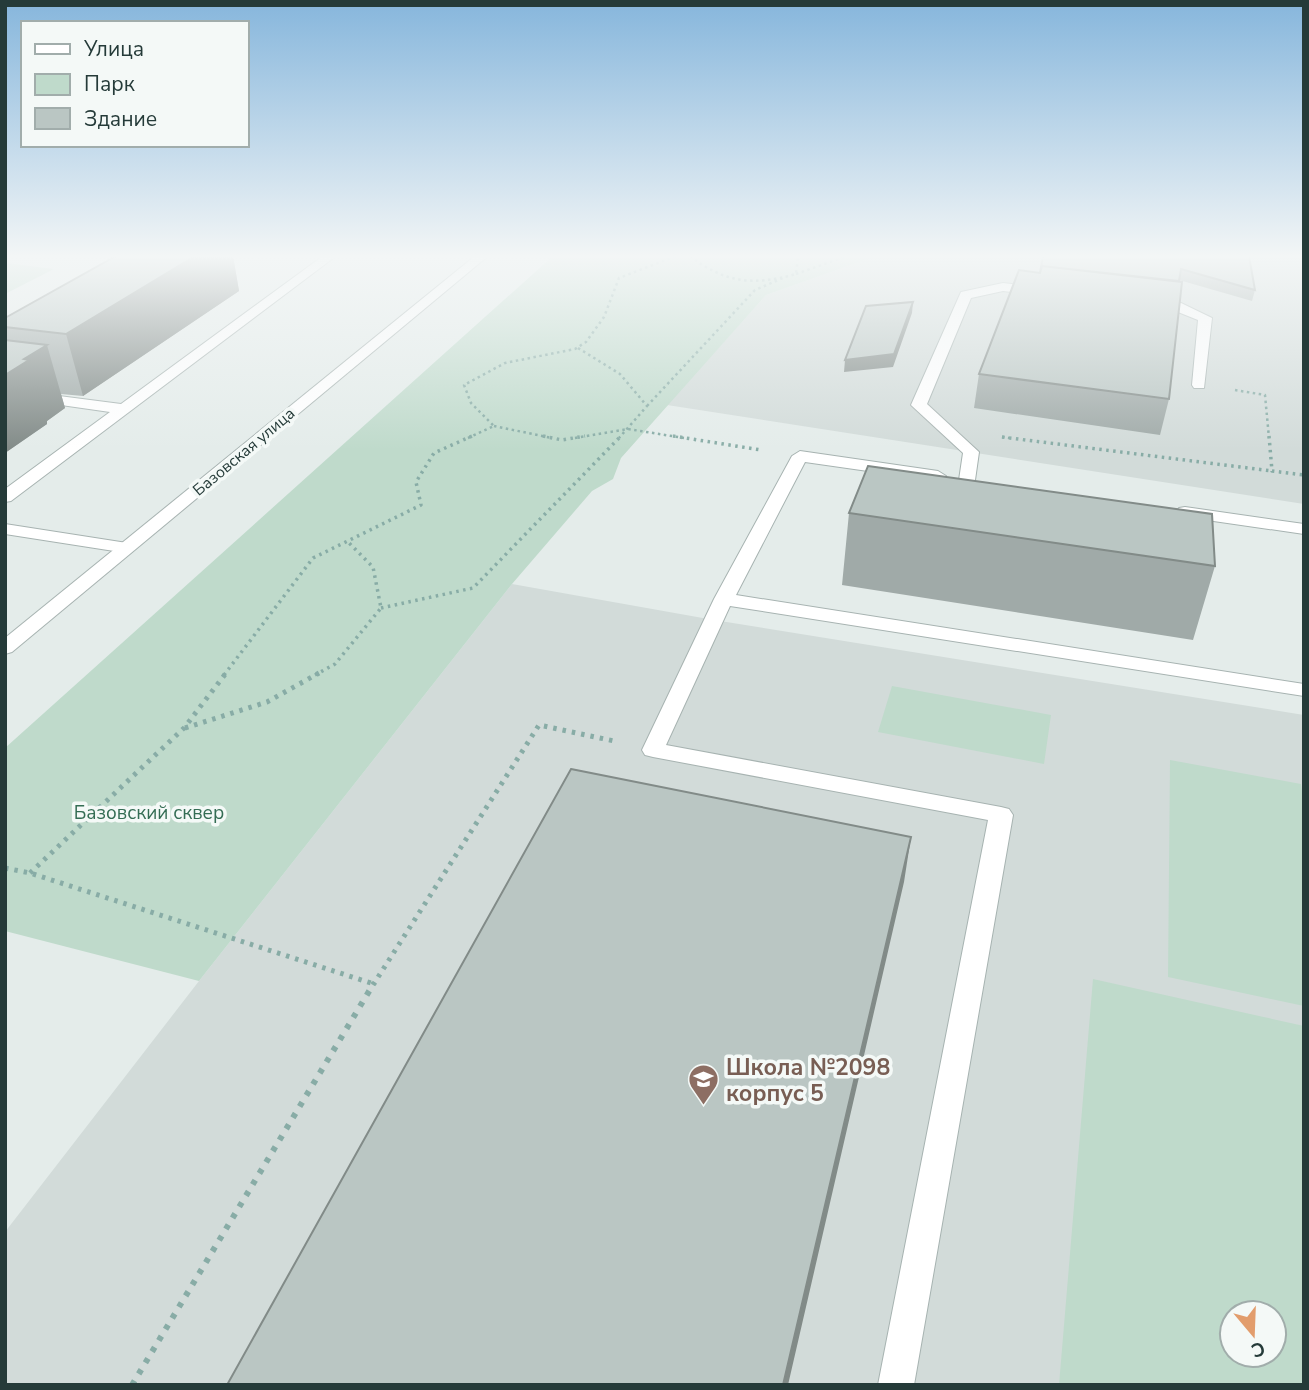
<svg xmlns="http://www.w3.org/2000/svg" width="1309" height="1390" font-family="'Nunito Sans',sans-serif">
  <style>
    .built { fill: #d2dbd9; fill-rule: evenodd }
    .green { fill: #bfdacb; fill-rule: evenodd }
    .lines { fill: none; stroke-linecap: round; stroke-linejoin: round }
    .service-casing { stroke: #a7b3b1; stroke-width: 2 }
    .minor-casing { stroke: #a7b3b1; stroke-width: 2 }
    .path-far3 { stroke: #88aca6; stroke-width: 2.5; stroke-dasharray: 2.5 3.5; stroke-linecap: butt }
    .path-far2 { stroke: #88aca6; stroke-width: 3.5; stroke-dasharray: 2.5 4.5; stroke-linecap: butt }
    .path-far1 { stroke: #88aca6; stroke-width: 5; stroke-dasharray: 3.5 6; stroke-linecap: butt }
    .path { stroke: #88aca6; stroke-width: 6; stroke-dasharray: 5 8; stroke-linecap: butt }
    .service { fill: #fff; fill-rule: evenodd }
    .minor { fill: #fff; fill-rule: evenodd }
    .wall { fill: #a0aaa8 }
    .shaded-wall { fill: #828b88 }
    .building { fill: #bac6c3; stroke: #828b88; stroke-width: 2 }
    .labels { text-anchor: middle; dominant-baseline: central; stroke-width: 7; stroke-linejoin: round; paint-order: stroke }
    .far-street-label { font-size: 16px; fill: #253b39; stroke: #f4f9f7 }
    .park-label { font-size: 19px; fill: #346d54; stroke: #f4f9f7 }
    .near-education-label { font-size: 23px; font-weight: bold; fill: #785e54; stroke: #f4f9f7; text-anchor: start }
  </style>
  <rect width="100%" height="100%" fill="#e4ecea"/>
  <path class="built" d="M 876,256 L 1304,256 L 1304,504 L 667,405 L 766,295 Z
    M 512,584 L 714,620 L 1304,715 L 1304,1385 L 5,1385 L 5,1232 L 199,981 ZM 1232,1313 L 1274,1313 L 1274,1355 L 1232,1355 Z"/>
  <path class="green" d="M 553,256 L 876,256 L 766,295 L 621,458 L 613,479 L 592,491 L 512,584 L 199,981 L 5,931 L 5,748 Z
    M 5,263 L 54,269 L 5,294 Z
    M 892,686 L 1051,715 L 1044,764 L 878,732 Z
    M 1170,760 L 1301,784 L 1304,806 L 1304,1006 L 1168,977 Z
    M 1093,979 L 1304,1026 L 1304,1385 L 1059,1385 ZM 1274,1313 L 1274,1355 L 1232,1355 L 1232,1313 Z"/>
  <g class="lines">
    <defs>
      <path id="service" d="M 323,256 L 336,256 L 11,501 L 5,502 L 5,489 L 110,412 L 5,397 L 5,389 L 121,404 Z
        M 1003,283 L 1039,287 L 1045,291 L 1039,295 L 1003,291 L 971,298 L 927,404 L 979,452 L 975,480 L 967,485 L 959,480 L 963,453 L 911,405 L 961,292 Z
        M 1151,299 L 1181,303 L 1212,318 L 1204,388 L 1194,388 L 1192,385 L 1198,320 L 1173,310 L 1146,306 L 1146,300 Z
        M 800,451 L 938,471 L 946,476 L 938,481 L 805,462 L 736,595 L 1304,684 L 1304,696 L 730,606 L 666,745 L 1001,807 L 1009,809 L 1013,815 L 914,1385 L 878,1385 L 988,820 L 653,757 L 645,755 L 642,750 L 714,599 L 792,456 Z
        M 1185,507 L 1304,524 L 1304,534 L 1179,516 L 1176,512 L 1179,508 Z
        M 5,524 L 127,543 L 136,548 L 127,553 L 5,534 Z"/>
      <path id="minor" d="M 475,256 L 488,256 L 12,652 L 5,654 L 5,638 Z"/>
    </defs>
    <use href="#service" class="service-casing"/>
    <use href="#minor" class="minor-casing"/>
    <path class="path-far3" d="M 690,256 C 725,283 753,286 796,274 L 798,256
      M 796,274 L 847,256
      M 578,348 L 620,374 L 647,406 L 619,438
      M 1235,390 L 1265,395 L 1269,438
      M 647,406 L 755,290 L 783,278
      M 494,426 L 552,438
      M 1002,437 L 1009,438
      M 468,438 L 494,426 L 471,403 L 464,385 L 505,363 L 575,349 L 586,342 L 604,317 L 619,278 L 676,256
      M 575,438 L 628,429 L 684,438"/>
    <path class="path-far2" d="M 543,436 L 562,440 L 585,436
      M 673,436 L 761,450
      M 1269,436 L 1272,471 L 1304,475
      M 1002,437 L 1272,471
      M 381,608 L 473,588 L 621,436
      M 224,675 L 313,558 L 421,505 L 416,482 L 434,453 L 472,436
      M 315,675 L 335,664 L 381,608 L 373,567 L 347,541"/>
    <path class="path-far1" d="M 185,728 L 267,702 L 319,673
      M 5,868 L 30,873 L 374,984
      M 30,873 L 184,728 L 226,673
      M 373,985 L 539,725 L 614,741"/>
    <path class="path" d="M 132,1385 L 374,983"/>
    <use href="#service" class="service"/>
    <use href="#minor" class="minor"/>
  </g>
  <path class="wall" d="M 116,256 L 233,256 L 239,291 L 83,396 L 61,394 L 65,408 L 47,421 L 47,424 L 5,453 L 5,318 Z
    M 1249,256 L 1255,290 L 1252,301 L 1179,280 L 1169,399 L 1160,435 L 974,408 L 979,374 L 1040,273 Z
    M 849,513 L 1215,566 L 1193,640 L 842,585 Z"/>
  <path class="shaded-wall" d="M 195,256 L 233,256 L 239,291 L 83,396 L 66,334 Z
    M 913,302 L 912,313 L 893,367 L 844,372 L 845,360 Z
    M 47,345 L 65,408 L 47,421 L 47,424 L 5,453 L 5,375 L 24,359 Z
    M 911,837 L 904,882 L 788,1385 L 783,1385 Z"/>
  <path class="building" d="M 116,256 L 195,256 L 66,334 L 5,327 L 5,318 Z
    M 1043,256 L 1249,256 L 1255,290 L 1181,269 L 1179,281 L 1042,266 L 1040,273 Z
    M 1042,266 L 1182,282 L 1169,399 L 979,374 L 1019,270 L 1040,273 Z
    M 913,302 L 894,354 L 845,360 L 866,306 Z
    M 5,340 L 47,345 L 24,359 L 29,360 L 5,375 Z
    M 868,466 L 1212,514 L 1215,566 L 849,513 Z
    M 571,769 L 911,837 L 783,1385 L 227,1385 Z"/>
  <linearGradient id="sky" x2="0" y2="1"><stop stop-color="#86b6dc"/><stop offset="0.57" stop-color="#f3f6f6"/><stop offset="1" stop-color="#f3f6f6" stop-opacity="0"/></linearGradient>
  <rect width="1309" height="450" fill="url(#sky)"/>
  <defs>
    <symbol id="school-pin" viewBox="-11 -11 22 30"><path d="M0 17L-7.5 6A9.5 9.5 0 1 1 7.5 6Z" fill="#8d6e63" stroke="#f4f9f7"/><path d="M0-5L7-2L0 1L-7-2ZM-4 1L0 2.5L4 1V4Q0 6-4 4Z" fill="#fff"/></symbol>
  </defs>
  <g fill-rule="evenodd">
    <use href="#school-pin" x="686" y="1062" width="35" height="47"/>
  </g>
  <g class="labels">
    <g class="far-street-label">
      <text transform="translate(244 452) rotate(-40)">Базовская улица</text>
    </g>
    <g class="park-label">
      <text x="149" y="813">Базовский сквер</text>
    </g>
    <g class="near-education-label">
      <text x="726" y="1067">Школа №2098<tspan x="726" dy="26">корпус 5</tspan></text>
    </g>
  </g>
  <rect width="1309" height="1390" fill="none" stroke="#253b39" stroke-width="14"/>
  <rect x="21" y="21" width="228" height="126" fill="#f4f9f7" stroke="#a1adab" stroke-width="2"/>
  <rect x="35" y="44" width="35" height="10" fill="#ffffff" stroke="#a1adab" stroke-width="2"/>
  <text x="84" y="56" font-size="21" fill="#253b39">Улица</text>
  <rect x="35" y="74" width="35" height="21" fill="#bfdacb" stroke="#a1adab" stroke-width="2"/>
  <text x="84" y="91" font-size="21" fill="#253b39">Парк</text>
  <rect x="35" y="108" width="35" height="21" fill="#bac6c3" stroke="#a1adab" stroke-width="2"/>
  <text x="84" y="126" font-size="21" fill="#253b39">Здание</text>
  <g transform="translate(1253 1334) rotate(161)"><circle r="33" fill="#f4f9f7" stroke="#a1adab" stroke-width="2"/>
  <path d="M0-5L12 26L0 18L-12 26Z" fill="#e29d6c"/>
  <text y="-10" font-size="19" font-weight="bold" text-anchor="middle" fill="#253b39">С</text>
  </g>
</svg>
